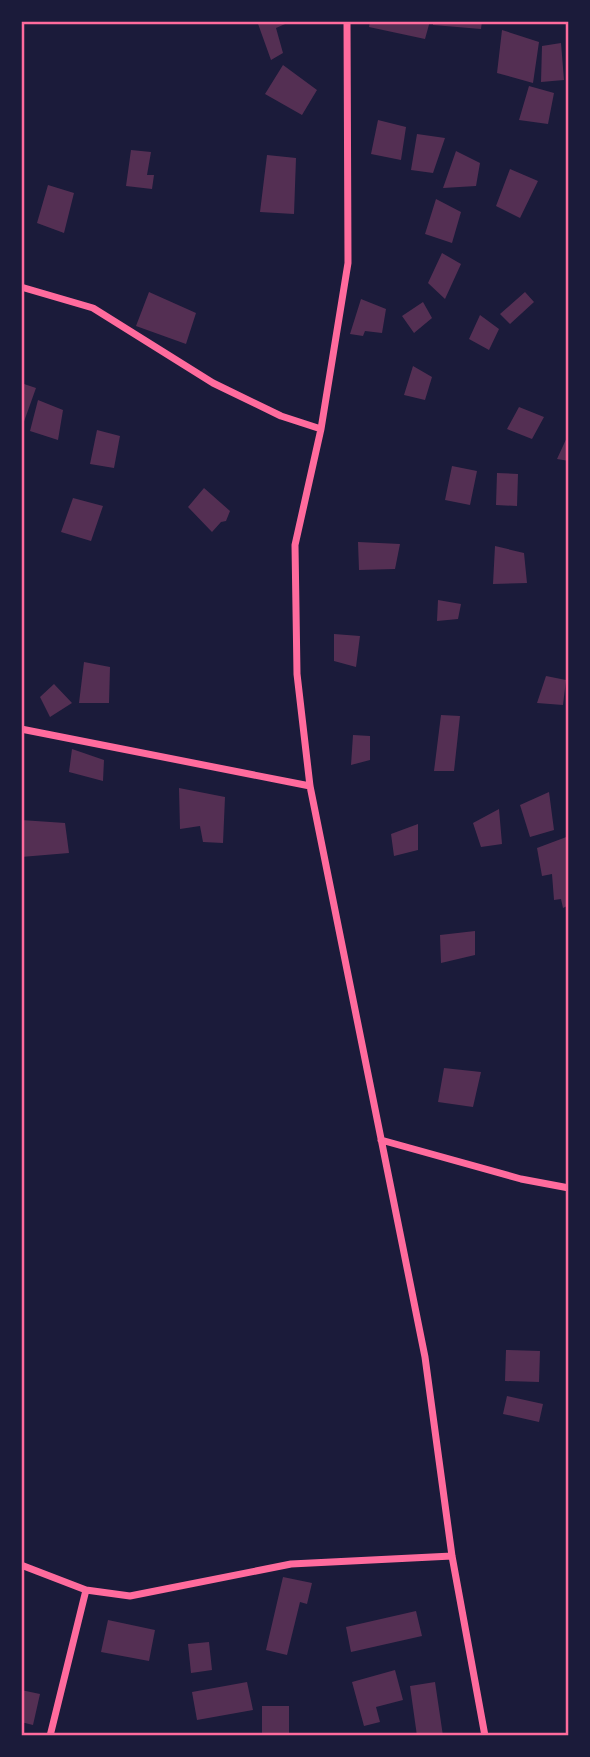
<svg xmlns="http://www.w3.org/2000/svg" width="590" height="1757" font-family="Georgia,serif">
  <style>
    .building { fill: #542f53 }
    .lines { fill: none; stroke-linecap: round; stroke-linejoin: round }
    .minor { stroke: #ff6b9d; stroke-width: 7 }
    .neatline { fill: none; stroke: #ff6b9d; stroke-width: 2.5 }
  </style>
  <rect width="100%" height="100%" fill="#1b1b3a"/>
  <path class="building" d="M 257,21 L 292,21 L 276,28 L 283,53 L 271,60 Z
    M 370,21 L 430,21 L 425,39 L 369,27 Z
    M 433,21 L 482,21 L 481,29 L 433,25 Z
    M 502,30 L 539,42 L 533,83 L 497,73 Z
    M 561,43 L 564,80 L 541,82 L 542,46 Z
    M 283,65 L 317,90 L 302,115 L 265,94 Z
    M 529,86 L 554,93 L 548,124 L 519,120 Z
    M 378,120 L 406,127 L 401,160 L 371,154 Z
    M 417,134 L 445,138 L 433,173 L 411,170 Z
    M 131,150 L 151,152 L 147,175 L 154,175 L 152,189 L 126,186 Z
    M 456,151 L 480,163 L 476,186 L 443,188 Z
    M 267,155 L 296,158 L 294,214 L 260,212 Z
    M 510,169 L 538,181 L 520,218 L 496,206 Z
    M 48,185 L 74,193 L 64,233 L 37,223 Z
    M 436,199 L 461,212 L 452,243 L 425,234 Z
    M 442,253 L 461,264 L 445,299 L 428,283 Z
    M 149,292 L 196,313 L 186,344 L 136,326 Z
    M 525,292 L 534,302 L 510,324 L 500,314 Z
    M 361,299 L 386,309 L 382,333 L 365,331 L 363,336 L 350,334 Z
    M 423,302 L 432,318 L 414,333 L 402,316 Z
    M 480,315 L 499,329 L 489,350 L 469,339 Z
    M 413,366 L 432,377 L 425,400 L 404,395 Z
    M 21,383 L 36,388 L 21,430 Z
    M 38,400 L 63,410 L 58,440 L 30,431 Z
    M 519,407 L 544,417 L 532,439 L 507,429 Z
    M 97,430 L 120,436 L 114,468 L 90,464 Z
    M 569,433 L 569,461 L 557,459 Z
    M 452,466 L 477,471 L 470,505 L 445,500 Z
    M 497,473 L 518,474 L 517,506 L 496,505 Z
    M 204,488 L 230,511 L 226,521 L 221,522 L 212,532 L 188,507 Z
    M 73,498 L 103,506 L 91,541 L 61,532 Z
    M 358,542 L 400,544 L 395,569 L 359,570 Z
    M 495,546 L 524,553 L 527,583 L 493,584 Z
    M 438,600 L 461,604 L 458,619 L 437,621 Z
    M 334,634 L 360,636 L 356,667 L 334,661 Z
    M 84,662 L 110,667 L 109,703 L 79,703 Z
    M 546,676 L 566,680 L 563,705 L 537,703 Z
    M 54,684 L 72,703 L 50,717 L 40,697 Z
    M 441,715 L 460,716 L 454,771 L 434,771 Z
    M 353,735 L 370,736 L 370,760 L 351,765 Z
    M 72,749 L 104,760 L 103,781 L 69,772 Z
    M 179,788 L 225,797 L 223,843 L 203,842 L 200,826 L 180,829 Z
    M 549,792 L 554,830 L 530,837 L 520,805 Z
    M 499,809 L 502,844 L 481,847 L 473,823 Z
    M 21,820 L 65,823 L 69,853 L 21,857 Z
    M 418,824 L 418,850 L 394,856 L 391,834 Z
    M 569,836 L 569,905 L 563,908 L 561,899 L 554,900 L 552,874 L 542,876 L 537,848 Z
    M 475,931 L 475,955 L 441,963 L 440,935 Z
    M 444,1068 L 481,1072 L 473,1107 L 438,1102 Z
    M 506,1350 L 540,1351 L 539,1382 L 505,1381 Z
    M 507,1396 L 543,1404 L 539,1422 L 503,1414 Z
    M 283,1577 L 312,1583 L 307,1604 L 300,1602 L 287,1655 L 266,1650 Z
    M 416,1611 L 422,1636 L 351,1652 L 346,1627 Z
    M 108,1620 L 155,1630 L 149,1661 L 101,1652 Z
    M 209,1642 L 212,1670 L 191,1673 L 188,1644 Z
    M 395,1670 L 403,1700 L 376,1707 L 380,1722 L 364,1726 L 352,1682 Z
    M 247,1682 L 253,1710 L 197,1720 L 192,1692 Z
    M 435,1682 L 443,1736 L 417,1736 L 410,1686 Z
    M 21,1690 L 40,1694 L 33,1725 L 21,1722 Z
    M 262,1706 L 289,1706 L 289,1736 L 262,1736 Z"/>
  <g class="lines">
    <path class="minor" d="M 347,21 L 348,263 L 321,429 L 295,545 L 297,674 L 310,786 L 425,1357 L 452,1556 L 485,1736
      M 21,287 L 93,308 L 213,383 L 281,416 L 321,429
      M 21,729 L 310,786
      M 381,1140 L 521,1179 L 569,1188
      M 21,1565 L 86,1590 L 130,1596 L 291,1564 L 452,1556
      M 50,1736 L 86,1590"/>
  </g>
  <rect width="590" height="1757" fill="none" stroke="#1b1b3a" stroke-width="46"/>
  <rect x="23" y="23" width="544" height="1711" class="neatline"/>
</svg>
